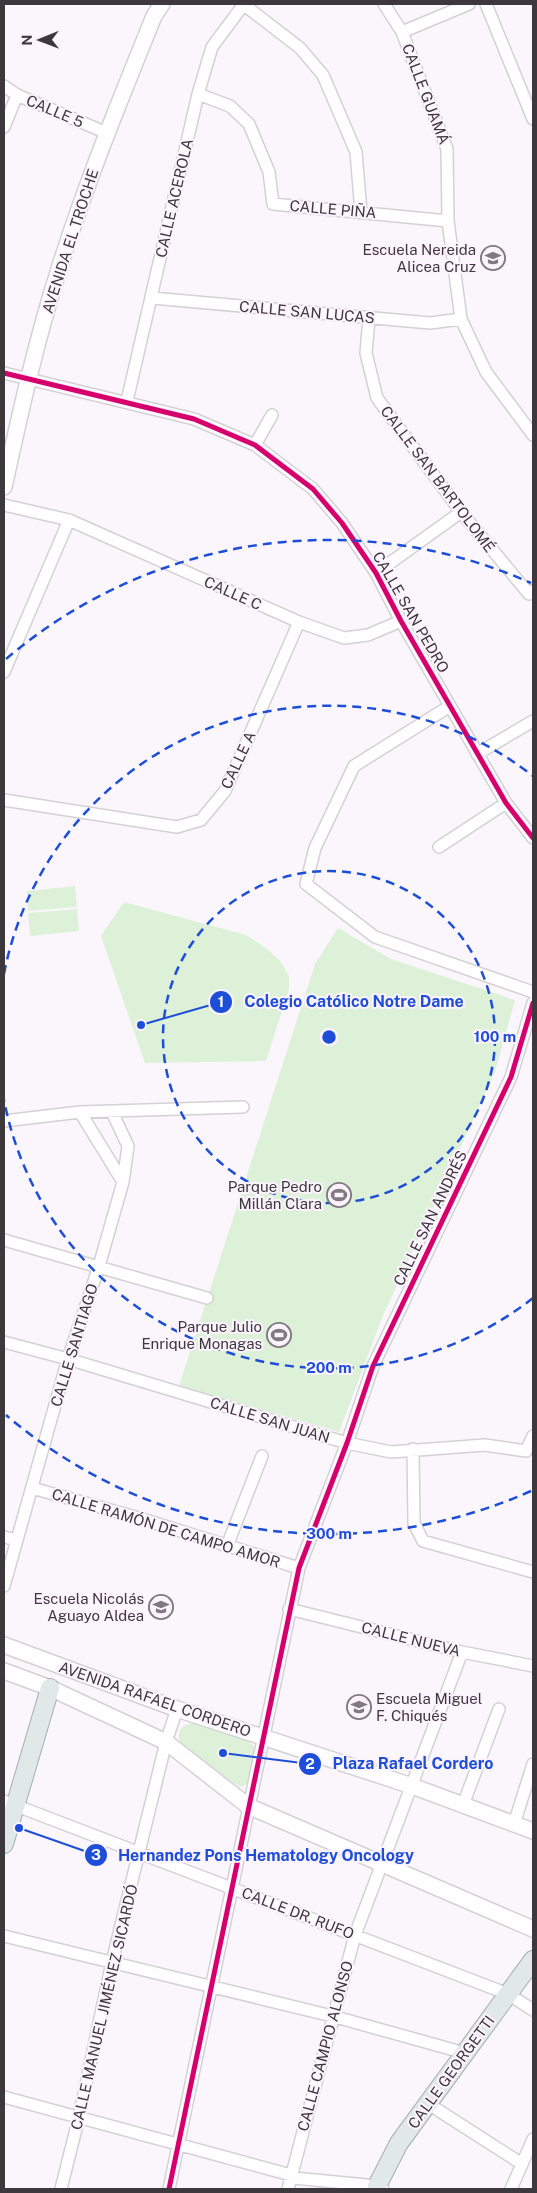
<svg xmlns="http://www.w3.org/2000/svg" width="537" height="2193" font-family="'Public Sans',sans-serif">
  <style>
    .green { fill: #ddf1d9 }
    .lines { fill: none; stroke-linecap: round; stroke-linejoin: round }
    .street-casing { stroke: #d4d1d5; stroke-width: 14 }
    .secondary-casing { stroke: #d4d1d5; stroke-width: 18 }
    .primary-casing { stroke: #a3afb1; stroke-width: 20 }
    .street { stroke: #fefeff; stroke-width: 11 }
    .secondary { stroke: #fefeff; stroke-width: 15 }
    .primary { stroke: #e0e8e8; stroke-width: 18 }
    .cycleway-casing { stroke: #fdf3ff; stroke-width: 8 }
    .cycleway { stroke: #d6006c; stroke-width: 5 }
    .ring { fill: none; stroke: #1d4ed8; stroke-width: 2.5; stroke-dasharray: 9 6 }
    .labels { text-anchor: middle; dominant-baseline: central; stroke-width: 4; stroke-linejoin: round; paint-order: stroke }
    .street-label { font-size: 15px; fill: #3c383c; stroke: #fdf3ff }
    .poi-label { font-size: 15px; fill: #3c383c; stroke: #fdf3ff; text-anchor: end }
    .centre { fill: #1d4ed8; stroke: #fdf3ff; stroke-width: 2.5 }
    .ring-label { font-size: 15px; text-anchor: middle; font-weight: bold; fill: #1d4ed8; stroke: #fdf3ff; stroke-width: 4; stroke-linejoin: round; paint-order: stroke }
    .leader { fill: none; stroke: #1d4ed8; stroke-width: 2 }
    .callout-dot { fill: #1d4ed8; stroke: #fdf3ff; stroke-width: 2 }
    .mark-label { font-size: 15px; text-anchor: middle; font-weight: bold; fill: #fff }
    .callout-label { font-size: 16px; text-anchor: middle; font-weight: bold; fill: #1d4ed8; stroke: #fdf3ff; stroke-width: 4; stroke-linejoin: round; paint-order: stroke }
  </style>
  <rect width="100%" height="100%" fill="#fbf6fc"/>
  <path class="green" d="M 75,886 L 77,907 L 28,911 L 27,891 Z
    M 124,902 L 246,935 L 266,948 L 281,962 L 289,976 L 289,989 L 266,1061 L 145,1063 L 101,936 Z
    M 77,909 L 79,931 L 30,936 L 28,913 Z
    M 338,928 L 391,959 L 515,1000 L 495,1072 L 382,1318 L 339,1432 L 179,1386 L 315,964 Z
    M 192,1723 L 248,1741 L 254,1746 L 255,1755 L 248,1784 L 240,1787 L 181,1746 C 176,1735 179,1725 192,1723 Z"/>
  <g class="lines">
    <defs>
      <path id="street" d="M 243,4 L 300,48 L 323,75 L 356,152 L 361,212
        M 384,4 L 402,32 L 447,149 L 448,221 L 461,319 L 486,372 L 533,435
        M 486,4 L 533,119
        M 402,32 L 469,4
        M 4,86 L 17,95 L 107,133
        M 198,94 L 230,106 L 249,124 L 269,172 L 273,204 L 448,221
        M 4,127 L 17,95
        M 152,298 L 430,323 L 461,319
        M 369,318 L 366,353 L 377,398 L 461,512 L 529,594 L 533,591
        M 4,373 L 194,419 L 255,445 L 313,489 L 342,523 L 376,573 L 401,621 L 506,803 L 533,838
        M 127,401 L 198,94 L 212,47 L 244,4
        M 255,445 L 272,415
        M 4,505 L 69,520 L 299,622 L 344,638 L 368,635 L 401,621
        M 376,573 L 461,512
        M 4,672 L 69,520
        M 450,706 L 354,766 L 315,848 L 306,884 L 375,937 L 533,992
        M 477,754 L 533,721
        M 4,800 L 177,827 L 201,820 L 225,791 L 299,622
        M 439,847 L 506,803
        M 112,1112 L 128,1146 L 123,1182
        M 4,1121 L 80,1112 L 243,1107
        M 4,1240 L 207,1298
        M 4,1342 L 68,1359 L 347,1443 L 391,1452 L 485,1445 L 526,1451 L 533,1436
        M 413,1449 L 414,1523 L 423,1541 L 533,1572
        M 32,1488 L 139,1518 L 299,1568
        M 4,1537 L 17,1540
        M 227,1546 L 262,1456
        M 4,1586 L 68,1359 L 99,1266 L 123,1182 L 80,1112
        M 289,1609 L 462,1652 L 533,1666
        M 4,1801 L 508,1994 L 533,2010
        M 463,1805 L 499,1709
        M 514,1824 L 533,1764
        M 4,1936 L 332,2016 L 465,2053
        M 4,2097 L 291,2175 L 294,2178 L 377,2186 L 383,2189
        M 427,2103 L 522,2164
        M 61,2189 L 79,2117 L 112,1962 L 166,1742 L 177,1709
        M 169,2189 L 299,1568 L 347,1443 L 373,1366 L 511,1077 L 533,1003
        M 288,2189 L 355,1935 L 462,1652
        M 511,2189 L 533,2139"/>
      <path id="secondary" d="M 4,487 C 20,414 36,341 59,269 C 86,183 120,100 154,16 L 162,4
        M 4,1645 L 177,1709 L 412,1786 L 533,1831
        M 4,1671 L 50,1688 L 166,1742 L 248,1806 L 533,1929"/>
      <path id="primary" d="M 4,1844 L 50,1688
        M 377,2189 L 377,2186 L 399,2143 L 533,1960"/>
    </defs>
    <use href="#street" class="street-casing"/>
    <use href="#secondary" class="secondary-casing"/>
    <use href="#primary" class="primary-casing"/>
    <use href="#street" class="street"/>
    <use href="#secondary" class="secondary"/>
    <use href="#primary" class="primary"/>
    <defs>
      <path id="cycleway" d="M 4,373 L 194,419 L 255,445 L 313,489 L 342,523 L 376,573 L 401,621 L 506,803 L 533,838
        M 169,2189 L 299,1568 L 347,1443 L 373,1366 L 511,1077 L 533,1003"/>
    </defs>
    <use href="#cycleway" class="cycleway-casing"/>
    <use href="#cycleway" class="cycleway"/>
  </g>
  <g class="ring">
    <circle cx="329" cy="1037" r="166"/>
    <path d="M533 1298A331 331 0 0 1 4 1100M4 974A331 331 0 0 1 533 776"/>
    <path d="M531 1491A497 497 0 0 1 6 1415M6 659A497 497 0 0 1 531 583"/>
  </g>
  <defs>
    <symbol id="school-ring" viewBox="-11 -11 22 22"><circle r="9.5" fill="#fdf3ff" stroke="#7f7a7f" stroke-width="1.5"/><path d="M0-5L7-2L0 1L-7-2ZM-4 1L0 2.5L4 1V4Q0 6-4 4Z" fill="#7f7a7f"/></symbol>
    <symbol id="stadium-ring" viewBox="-11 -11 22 22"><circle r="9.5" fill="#fdf3ff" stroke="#7f7a7f" stroke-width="1.5"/><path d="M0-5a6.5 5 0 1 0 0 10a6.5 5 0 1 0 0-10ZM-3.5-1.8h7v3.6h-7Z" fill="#7f7a7f"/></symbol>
  </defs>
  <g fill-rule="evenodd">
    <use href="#school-ring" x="479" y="244" width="28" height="28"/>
    <use href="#stadium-ring" x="325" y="1181" width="28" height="28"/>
    <use href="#stadium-ring" x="265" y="1321" width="28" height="28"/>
    <use href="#school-ring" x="147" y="1593" width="28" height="28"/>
    <use href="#school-ring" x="345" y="1693" width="28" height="28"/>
  </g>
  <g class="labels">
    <g class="street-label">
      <text transform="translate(426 94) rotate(69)">CALLE GUAMÁ</text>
      <text transform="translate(55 111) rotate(23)">CALLE 5</text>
      <text transform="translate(174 198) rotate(-77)">CALLE ACEROLA</text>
      <text transform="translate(333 209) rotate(5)">CALLE PIÑA</text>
      <text transform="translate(70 241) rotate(-72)">AVENIDA EL TROCHE</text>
      <text transform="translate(307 312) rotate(5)">CALLE SAN LUCAS</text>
      <text transform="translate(438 479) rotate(53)">CALLE SAN BARTOLOMÉ</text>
      <text transform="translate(233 593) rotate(24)">CALLE C</text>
      <text transform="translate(411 612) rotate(60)">CALLE SAN PEDRO</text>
      <text transform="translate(238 760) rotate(-65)">CALLE A</text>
      <text transform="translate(430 1218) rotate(-64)">CALLE SAN ANDRÉS</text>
      <text transform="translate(74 1345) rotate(-73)">CALLE SANTIAGO</text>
      <text transform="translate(270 1420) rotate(17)">CALLE SAN JUAN</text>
      <text transform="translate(166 1528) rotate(17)">CALLE RAMÓN DE CAMPO AMOR</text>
      <text transform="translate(411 1639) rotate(14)">CALLE NUEVA</text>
      <text transform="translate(155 1699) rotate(19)">AVENIDA RAFAEL CORDERO</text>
      <text transform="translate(298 1913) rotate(21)">CALLE DR. RUFO</text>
      <text transform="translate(104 2007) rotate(-77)">CALLE MANUEL JIMÉNEZ SICARDÓ</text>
      <text transform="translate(325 2046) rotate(-75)">CALLE CAMPIO ALONSO</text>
      <text transform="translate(451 2072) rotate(-54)">CALLE GEORGETTI</text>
    </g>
    <g class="poi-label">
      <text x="476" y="249">Escuela Nereida<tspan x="476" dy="17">Alicea Cruz</tspan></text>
      <text x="322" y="1186">Parque Pedro<tspan x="322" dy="17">Millán Clara</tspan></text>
      <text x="262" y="1326">Parque Julio<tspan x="262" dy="17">Enrique Monagas</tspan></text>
      <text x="144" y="1598">Escuela Nicolás<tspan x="144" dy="17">Aguayo Aldea</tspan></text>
      <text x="376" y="1698" text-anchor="start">Escuela Miguel<tspan x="376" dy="17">F. Chiqués</tspan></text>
    </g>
  </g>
  <circle cx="329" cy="1037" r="8" class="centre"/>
  <g class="ring-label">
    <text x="495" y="1042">100 m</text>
    <text x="329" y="1373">200 m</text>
    <text x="329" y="1539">300 m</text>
  </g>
  <path class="leader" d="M141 1025L221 1002M223 1753L310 1764M19 1828L96 1855"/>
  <g class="callout-dot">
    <circle cx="141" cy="1025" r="5"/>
    <circle cx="223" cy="1753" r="5"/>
    <circle cx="19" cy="1828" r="5"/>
    <circle cx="221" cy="1002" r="12"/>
    <circle cx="310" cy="1764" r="12"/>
    <circle cx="96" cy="1855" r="12"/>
  </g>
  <g class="mark-label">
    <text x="221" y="1007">1</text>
    <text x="310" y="1769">2</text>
    <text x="96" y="1860">3</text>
  </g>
  <g class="callout-label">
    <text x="354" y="1007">Colegio Católico Notre Dame</text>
    <text x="413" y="1769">Plaza Rafael Cordero</text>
    <text x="266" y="1861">Hernandez Pons Hematology Oncology</text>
  </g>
  <rect width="537" height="2193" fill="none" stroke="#3c383c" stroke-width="10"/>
  <g transform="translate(40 40) rotate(269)" stroke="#fdf3ff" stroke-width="4" paint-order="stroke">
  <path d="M0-4L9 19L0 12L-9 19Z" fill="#3c383c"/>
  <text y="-8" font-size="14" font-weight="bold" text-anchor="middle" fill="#3c383c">N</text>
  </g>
</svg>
